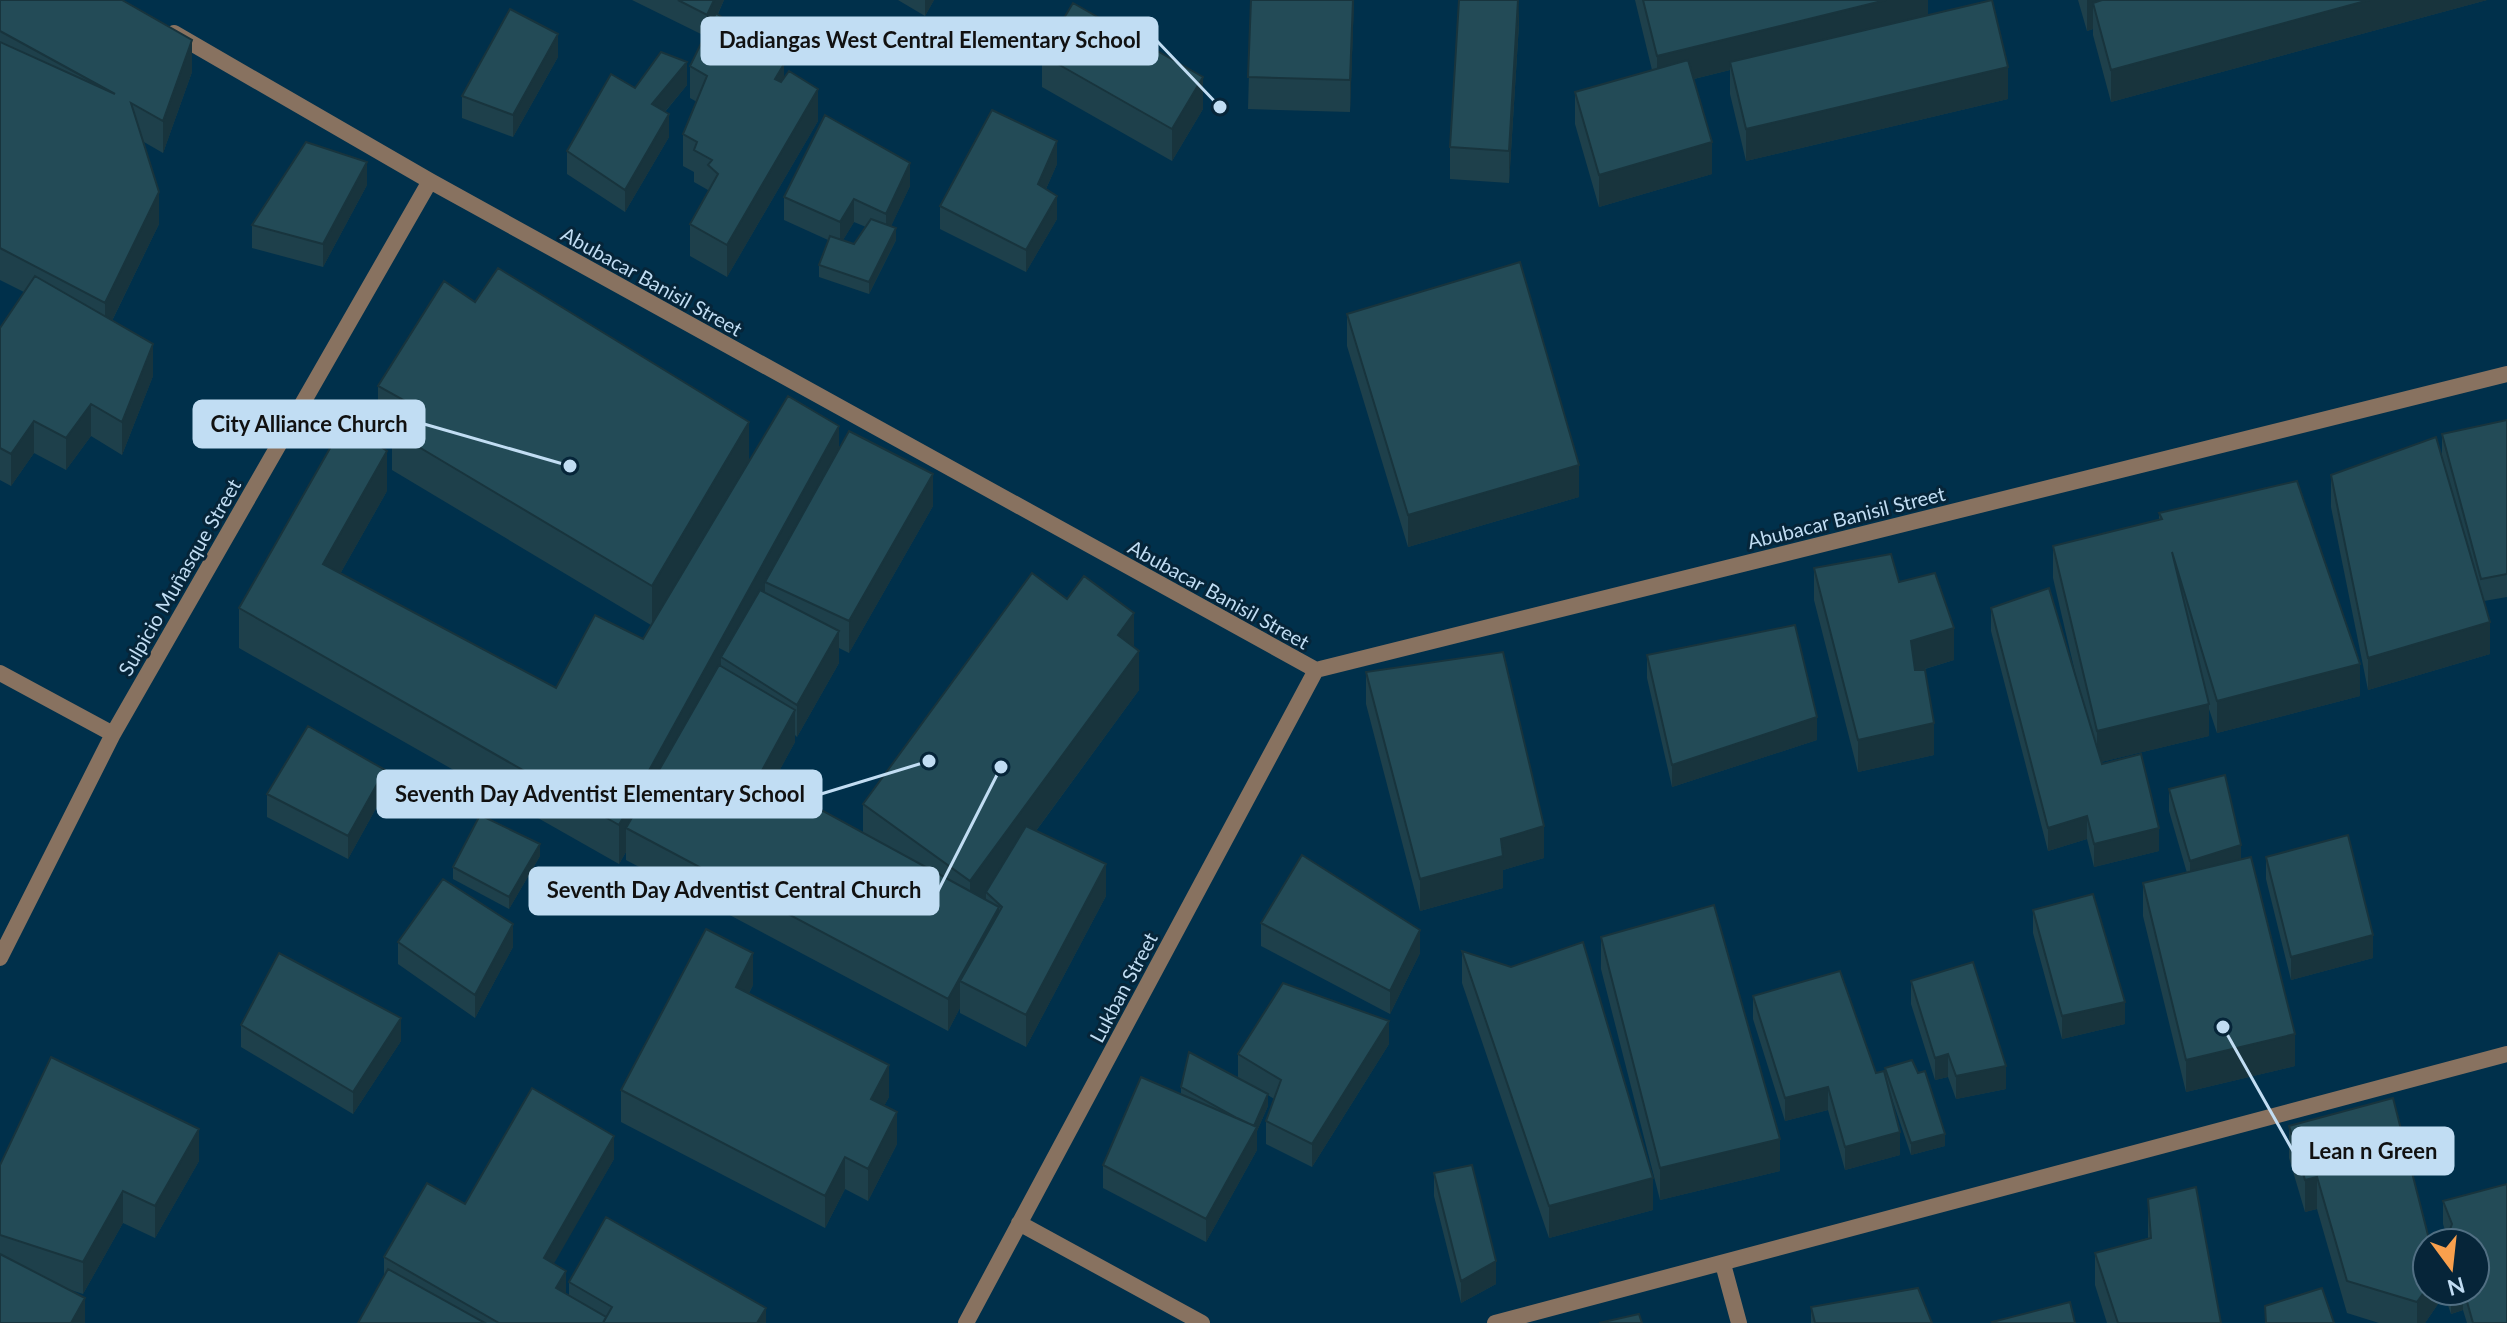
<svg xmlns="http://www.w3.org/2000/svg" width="2507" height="1323" font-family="Lato,sans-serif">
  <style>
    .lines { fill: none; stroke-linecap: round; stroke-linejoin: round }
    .minor { stroke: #887260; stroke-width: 16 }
    .wall { fill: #1e404b; fill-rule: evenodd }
    .shaded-wall { fill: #18343d }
    .building { fill: #234b57; stroke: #18343d; stroke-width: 2 }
    .labels { text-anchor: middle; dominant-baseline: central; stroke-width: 6; stroke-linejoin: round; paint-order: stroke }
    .street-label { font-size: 20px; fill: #c1ddf3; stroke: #062539 }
    .leader { fill: none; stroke: #c1ddf3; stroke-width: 3 }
    .callout-dot { fill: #c1ddf3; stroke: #062539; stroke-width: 3 }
    .callout { fill: #c1ddf3; stroke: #c1ddf3; stroke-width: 3 }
    .callout-label { font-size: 22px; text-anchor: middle; font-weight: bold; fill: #111 }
  </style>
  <rect width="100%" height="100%" fill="#00304b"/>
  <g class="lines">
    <path class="minor" d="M 174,33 L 430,181 L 1316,670 L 2507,374
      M 0,673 L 113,734
      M 0,958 L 113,734 L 430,181
      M 1019,1223 L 1202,1323
      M 1723,1264 L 1739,1323
      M 966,1323 L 1316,670
      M 1495,1323 L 2507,1054"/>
  </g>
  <path class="wall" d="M 0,0 L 192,72 L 163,153 L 144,142 L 159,224 L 112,321 L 153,376 L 122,455 L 91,436 L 66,470 L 34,453 L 11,486 L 0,480 L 0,328 L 24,292 L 0,280 Z
    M 632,0 L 724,0 L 718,14 L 784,77 L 818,121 L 727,277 L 690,256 L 690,224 L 708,192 L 708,190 L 694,182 L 694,172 L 683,166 L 683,134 L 697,102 L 690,98 L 690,66 L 705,36 Z
    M 898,0 L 934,0 L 925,16 Z
    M 1251,0 L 1354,0 L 1350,112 L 1248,109 Z
    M 1635,0 L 1928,0 L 1928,15 L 2008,99 L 1746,161 L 1730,94 L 1730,70 L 1694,79 L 1712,174 L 1599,207 L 1575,124 L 1575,92 L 1652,70 Z
    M 2078,0 L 2487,0 L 2111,102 L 2093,35 L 2093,29 L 2087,31 Z
    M 1519,24 L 1509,183 L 1450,179 L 1450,147 Z
    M 1042,55 L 1203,109 L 1172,161 L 1042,87 Z
    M 558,57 L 513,137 L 462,118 L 462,96 Z
    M 687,85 L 665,112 L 669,137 L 625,212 L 567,174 L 567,151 L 635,88 Z
    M 1057,164 L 1046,189 L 1057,219 L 1026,272 L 940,229 L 940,206 Z
    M 367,185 L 323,267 L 252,248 L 252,225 Z
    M 910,186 L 891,226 L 896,240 L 869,294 L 819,277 L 819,265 L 828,240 L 784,220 L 784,197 ZM 854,222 L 866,227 L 854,244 L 843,240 Z
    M 475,302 L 749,461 L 839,448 L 933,506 L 849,653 L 839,648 L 839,663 L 797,737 L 795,735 L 795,742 L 772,784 L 863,833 L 863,804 L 1134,647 L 1139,690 L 1036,831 L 1106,896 L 1026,1047 L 960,1013 L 960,1008 L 948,1031 L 626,860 L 626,852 L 619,864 L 239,648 L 239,608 L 387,491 L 340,574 L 556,688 L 643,639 L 651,625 L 392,470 L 392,433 L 378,425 L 378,386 Z
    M 1347,314 L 1579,497 L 1408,547 L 1347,346 Z
    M 2507,420 L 2507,597 L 2484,601 L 2490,654 L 2368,690 L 2331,507 L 2331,475 L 2442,457 L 2442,434 Z
    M 2159,513 L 2360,696 L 2217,733 L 2209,709 L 2209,736 L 2101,762 L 2159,851 L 2094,867 L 2087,839 L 2048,851 L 1991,631 L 1991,608 L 2078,685 L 2053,578 L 2053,546 L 2159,520 Z
    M 1814,568 L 1899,582 L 1954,660 L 1922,670 L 1934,755 L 1858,772 L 1814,600 Z
    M 1647,655 L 1817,740 L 1672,787 L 1647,678 Z
    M 1366,672 L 1544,858 L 1503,870 L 1503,888 L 1420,911 L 1366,704 Z
    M 2169,789 L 2241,860 L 2295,1066 L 2186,1092 L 2143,916 L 2143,883 L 2187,873 L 2169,811 Z
    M 385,792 L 348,859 L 267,817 L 267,794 Z
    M 540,856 L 509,909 L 453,879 L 453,867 Z
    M 2266,857 L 2373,958 L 2291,980 L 2266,879 Z
    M 2033,910 L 2125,1024 L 2062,1039 L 2033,933 Z
    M 1261,923 L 1420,953 L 1390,1014 L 1261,946 Z
    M 1601,937 L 1780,1171 L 1660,1200 L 1601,969 Z
    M 398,942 L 513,947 L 475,1018 L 398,964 Z
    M 1462,951 L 1653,1210 L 1549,1238 L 1462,983 Z
    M 1911,981 L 2006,1089 L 1956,1099 L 1948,1077 L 1935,1080 L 1911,1004 Z
    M 753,985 L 749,993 L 889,1097 L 884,1106 L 897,1144 L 868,1201 L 845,1189 L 825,1228 L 621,1122 L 621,1090 Z
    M 1753,996 L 1876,1073 L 1885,1076 L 1885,1068 L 1918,1073 L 1945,1146 L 1911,1155 L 1889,1090 L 1900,1155 L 1845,1170 L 1828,1110 L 1785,1121 L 1753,1019 Z
    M 241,1025 L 401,1041 L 353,1114 L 241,1047 Z
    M 1389,1044 L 1312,1167 L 1266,1144 L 1266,1121 L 1274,1099 L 1268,1095 L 1268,1106 L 1257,1131 L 1257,1150 L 1206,1242 L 1103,1188 L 1103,1165 L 1181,1095 L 1181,1087 L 1238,1077 L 1238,1054 Z
    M 2289,1126 L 2438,1291 L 2438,1304 L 2425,1323 L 2379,1323 L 2347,1313 L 2317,1209 L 2305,1212 L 2289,1158 Z
    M 614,1159 L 553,1264 L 566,1294 L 569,1296 L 569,1282 L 766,1323 L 358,1323 L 384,1276 L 384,1257 L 465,1204 Z
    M 199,1161 L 155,1238 L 123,1223 L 83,1294 L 65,1288 L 85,1323 L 0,1323 L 0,1165 Z
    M 1434,1173 L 1496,1284 L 1461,1303 L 1434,1196 Z
    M 2148,1199 L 2221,1323 L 2107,1323 L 2095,1285 L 2095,1253 L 2148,1238 Z
    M 2443,1201 L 2507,1323 L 2467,1323 L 2463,1310 L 2451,1314 L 2443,1291 L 2475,1291 L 2447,1236 L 2443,1224 Z
    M 1811,1307 L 1932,1323 L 1811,1323 Z"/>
  <path class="shaded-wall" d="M 714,0 L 724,0 L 707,37 L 707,15 Z
    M 925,0 L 934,0 L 925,16 Z
    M 1353,0 L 1354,0 L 1350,112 L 1350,80 Z
    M 1519,0 L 1519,24 L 1509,183 L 1509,151 Z
    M 1886,0 L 1928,0 L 1928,22 L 1730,62 L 1730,70 L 1657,88 L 1657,56 Z
    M 2087,0 L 2194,0 L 2093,3 L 2093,29 L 2087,31 Z
    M 2369,0 L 2487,0 L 2111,102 L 2111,70 Z
    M 558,34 L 558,57 L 513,137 L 513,115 Z
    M 192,40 L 192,72 L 163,153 L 163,121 Z
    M 687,62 L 687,85 L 652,127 L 652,104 Z
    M 784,64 L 784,96 L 775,79 Z
    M 2008,67 L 2008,99 L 1746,161 L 1746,129 Z
    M 1203,77 L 1203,109 L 1172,161 L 1172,129 Z
    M 818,89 L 818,121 L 727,277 L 727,245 Z
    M 669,114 L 669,137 L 625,212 L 625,190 Z
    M 1057,141 L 1057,164 L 1038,207 L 1038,184 Z
    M 1712,142 L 1712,174 L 1599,207 L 1599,175 Z
    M 367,162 L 367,185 L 323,267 L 323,244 Z
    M 910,163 L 910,186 L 886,237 L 886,214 Z
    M 159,192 L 159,224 L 105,335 L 105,303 Z
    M 1057,196 L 1057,219 L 1026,272 L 1026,250 Z
    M 854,199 L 854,222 L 840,245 L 840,222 Z
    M 896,228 L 896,240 L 869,294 L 869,282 Z
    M 153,344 L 153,376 L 122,455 L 122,422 Z
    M 91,404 L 91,436 L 66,470 L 66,438 Z
    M 34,421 L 34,453 L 11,486 L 11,454 Z
    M 749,422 L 749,461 L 652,625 L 652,586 Z
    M 839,426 L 839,466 L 765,582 L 765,599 L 721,657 L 721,679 L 626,828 L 626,852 L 619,864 L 619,825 Z
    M 387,451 L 387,491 L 323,604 L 323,564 Z
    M 1579,465 L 1579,497 L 1408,547 L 1408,515 Z
    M 933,474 L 933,506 L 849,653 L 849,621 Z
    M 1134,613 L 1134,652 L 1118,635 Z
    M 2490,622 L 2490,654 L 2368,690 L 2368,658 Z
    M 1954,628 L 1954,660 L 1911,673 L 1911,641 Z
    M 839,631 L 839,663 L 797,737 L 797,705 Z
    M 1139,651 L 1139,690 L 989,895 L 986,892 L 986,900 L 970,920 L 970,881 Z
    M 2360,664 L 2360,696 L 2217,733 L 2217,701 Z
    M 2209,704 L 2209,736 L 2097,763 L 2097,731 Z
    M 795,710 L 795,742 L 759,808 L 759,776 Z
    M 1817,717 L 1817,740 L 1672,787 L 1672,765 Z
    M 1934,723 L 1934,755 L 1858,772 L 1858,740 Z
    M 385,770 L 385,792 L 348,859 L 348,836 Z
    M 2087,816 L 2087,839 L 2048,851 L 2048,828 Z
    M 1544,826 L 1544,858 L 1503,870 L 1503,888 L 1420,911 L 1420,879 L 1501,839 Z
    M 2159,828 L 2159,851 L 2094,867 L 2094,844 Z
    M 540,844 L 540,856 L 509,909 L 509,897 Z
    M 2241,845 L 2241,868 L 2190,884 L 2190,861 Z
    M 1106,864 L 1106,896 L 1026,1047 L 1026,1015 Z
    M 999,907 L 999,939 L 960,981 L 960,1008 L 948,1031 L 948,999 Z
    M 513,924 L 513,947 L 475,1018 L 475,995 Z
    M 1420,930 L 1420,953 L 1390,1014 L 1390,991 Z
    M 2373,935 L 2373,958 L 2291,980 L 2291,957 Z
    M 753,953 L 753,985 L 736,1019 L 736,987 Z
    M 2125,1002 L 2125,1024 L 2062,1039 L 2062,1016 Z
    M 401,1018 L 401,1041 L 353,1114 L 353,1092 Z
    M 1389,1021 L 1389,1044 L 1312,1167 L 1312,1144 Z
    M 2295,1034 L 2295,1066 L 2186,1092 L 2186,1060 Z
    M 1948,1054 L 1948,1077 L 1935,1080 L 1935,1058 Z
    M 889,1065 L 889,1097 L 871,1131 L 871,1099 Z
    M 2006,1066 L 2006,1089 L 1956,1099 L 1956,1076 Z
    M 1828,1087 L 1828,1110 L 1785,1121 L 1785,1098 Z
    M 1268,1094 L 1268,1106 L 1257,1131 L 1257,1150 L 1206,1242 L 1206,1219 L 1254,1128 Z
    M 897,1112 L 897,1144 L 868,1201 L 868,1169 Z
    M 199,1129 L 199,1161 L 155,1238 L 155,1206 Z
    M 1900,1132 L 1900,1155 L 1845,1170 L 1845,1147 Z
    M 1945,1134 L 1945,1146 L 1911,1155 L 1911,1143 Z
    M 614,1136 L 614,1159 L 544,1281 L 544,1258 Z
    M 1780,1139 L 1780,1171 L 1660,1200 L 1660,1168 Z
    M 845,1157 L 845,1189 L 825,1228 L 825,1196 Z
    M 2317,1177 L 2317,1209 L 2305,1212 L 2305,1180 Z
    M 1653,1178 L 1653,1210 L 1549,1238 L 1549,1206 Z
    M 123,1191 L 123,1223 L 83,1294 L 83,1262 Z
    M 1496,1261 L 1496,1284 L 1461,1303 L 1461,1281 Z
    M 566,1271 L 566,1294 L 556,1288 Z
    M 2427,1288 L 2427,1291 L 2438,1291 L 2438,1304 L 2425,1323 L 2417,1323 L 2417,1302 Z
    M 2451,1291 L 2463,1291 L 2463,1310 L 2451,1314 Z
    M 85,1298 L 85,1323 L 71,1323 Z
    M 766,1308 L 766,1323 L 757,1323 Z"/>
  <path class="building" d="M 0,0 L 122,0 L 192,40 L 163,121 L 131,103 L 159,192 L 105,303 L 0,248 L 0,42 L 115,94 L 0,31 Z
    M 678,0 L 714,0 L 707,15 Z
    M 1251,0 L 1353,0 L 1350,80 L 1248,77 Z
    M 1459,0 L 1518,0 L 1509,151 L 1450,147 Z
    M 1643,0 L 1886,0 L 1657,56 Z
    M 1992,0 L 2008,67 L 1746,129 L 1730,62 Z
    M 2102,0 L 2369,0 L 2111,70 L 2093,3 Z
    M 1073,3 L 1203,77 L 1172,129 L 1042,55 Z
    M 510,9 L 558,34 L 513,115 L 462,96 Z
    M 716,13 L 784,64 L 775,79 L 781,82 L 789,71 L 818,89 L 727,245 L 690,224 L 718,174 L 708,165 L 712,160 L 694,150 L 697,142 L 683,134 L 707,76 L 690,66 Z
    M 661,52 L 687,62 L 652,104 L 669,114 L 625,190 L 567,151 L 611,74 L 635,88 Z
    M 1688,60 L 1712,142 L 1599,175 L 1575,92 Z
    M 992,110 L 1057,141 L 1038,184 L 1057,196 L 1026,250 L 940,206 Z
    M 825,115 L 910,163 L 886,214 L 854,199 L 840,222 L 784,197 Z
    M 306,142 L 367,162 L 323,244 L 252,225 Z
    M 871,219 L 896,228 L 869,282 L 819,265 L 830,236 L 854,244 Z
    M 1520,262 L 1579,465 L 1408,515 L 1347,314 Z
    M 498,268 L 749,422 L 652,586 L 392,431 L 409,403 L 378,386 L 444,281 L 475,302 Z
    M 35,276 L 153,344 L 122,422 L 91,404 L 66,438 L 34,421 L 11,454 L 0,448 L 0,328 Z
    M 788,396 L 839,426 L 619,825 L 239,608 L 345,422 L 387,451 L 323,564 L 556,688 L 595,615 L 643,639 Z
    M 2507,420 L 2507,574 L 2481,579 L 2442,434 Z
    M 849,431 L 933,474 L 849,621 L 765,582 Z
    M 2436,437 L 2490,622 L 2368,658 L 2331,475 Z
    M 2297,481 L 2360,664 L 2217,701 L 2172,552 L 2209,704 L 2097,731 L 2053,546 L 2162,519 L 2159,513 Z
    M 1891,554 L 1899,582 L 1935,573 L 1954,628 L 1911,641 L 1915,670 L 1925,670 L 1934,723 L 1858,740 L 1814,568 Z
    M 1032,573 L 1067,599 L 1084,576 L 1134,613 L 1118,635 L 1139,651 L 970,881 L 863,804 Z
    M 2049,588 L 2102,764 L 2141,754 L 2159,828 L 2094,844 L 2087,816 L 2048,828 L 1991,608 Z
    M 760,590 L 839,631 L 797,705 L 721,657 Z
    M 1795,625 L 1817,717 L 1672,765 L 1647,655 Z
    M 1503,652 L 1544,826 L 1501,839 L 1503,856 L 1420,879 L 1366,672 Z
    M 719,665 L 795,710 L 759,776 L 999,907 L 948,999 L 626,828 Z
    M 308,726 L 385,770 L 348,836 L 267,794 Z
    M 2225,775 L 2241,845 L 2190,861 L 2169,789 Z
    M 480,815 L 540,844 L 509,897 L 453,867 Z
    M 1026,826 L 1106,864 L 1026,1015 L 960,981 L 1002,907 L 986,892 Z
    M 2348,835 L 2373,935 L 2291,957 L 2266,857 Z
    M 1302,855 L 1420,930 L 1390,991 L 1261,923 Z
    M 2251,857 L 2295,1034 L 2186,1060 L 2143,883 Z
    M 443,879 L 513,924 L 475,995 L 398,942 Z
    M 2093,894 L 2125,1002 L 2062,1016 L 2033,910 Z
    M 1714,905 L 1780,1139 L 1660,1168 L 1601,937 Z
    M 706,929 L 753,953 L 736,987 L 889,1065 L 871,1099 L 897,1112 L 868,1169 L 845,1157 L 825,1196 L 621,1090 Z
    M 1583,942 L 1653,1178 L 1549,1206 L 1462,951 L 1511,967 Z
    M 279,953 L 401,1018 L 353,1092 L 241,1025 Z
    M 1973,962 L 2006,1066 L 1956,1076 L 1948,1054 L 1935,1058 L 1911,981 Z
    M 1840,971 L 1876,1073 L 1884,1071 L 1900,1132 L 1845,1147 L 1828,1087 L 1785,1098 L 1753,996 Z
    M 1283,983 L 1389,1021 L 1312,1144 L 1266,1121 L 1281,1080 L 1238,1054 Z
    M 1189,1052 L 1268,1094 L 1254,1126 L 1237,1118 L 1181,1087 Z
    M 51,1057 L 199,1129 L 155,1206 L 123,1191 L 83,1262 L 0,1235 L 0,1165 Z
    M 1912,1060 L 1918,1073 L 1925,1071 L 1945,1134 L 1911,1143 L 1885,1068 Z
    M 1141,1077 L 1257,1127 L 1206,1219 L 1103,1165 Z
    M 532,1088 L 614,1136 L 544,1258 L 566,1271 L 556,1288 L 606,1317 L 603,1323 L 499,1323 L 384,1257 L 427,1183 L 465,1204 Z
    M 2393,1098 L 2430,1243 L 2427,1243 L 2427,1288 L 2417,1302 L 2347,1281 L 2317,1177 L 2305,1180 L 2289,1126 Z
    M 1472,1165 L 1496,1261 L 1461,1281 L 1434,1173 Z
    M 2507,1184 L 2507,1323 L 2473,1323 L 2464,1291 L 2475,1291 L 2475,1243 L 2445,1243 L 2452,1224 L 2443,1201 Z
    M 2196,1187 L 2221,1323 L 2118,1323 L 2095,1253 L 2151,1238 L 2148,1199 Z
    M 606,1217 L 766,1308 L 757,1323 L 603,1323 L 612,1307 L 569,1282 Z
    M 0,1254 L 85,1298 L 71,1323 L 0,1323 Z
    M 388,1269 L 485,1323 L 358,1323 Z
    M 1918,1288 L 1932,1323 L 1815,1323 L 1811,1307 Z
    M 2322,1288 L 2334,1323 L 2266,1323 L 2265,1306 Z
    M 2070,1302 L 2075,1323 L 1993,1323 L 1992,1322 Z
    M 1639,1314 L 1642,1323 L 1599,1323 Z"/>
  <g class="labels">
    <g class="street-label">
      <text transform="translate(652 281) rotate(29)">Abubacar Banisil Street</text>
      <text transform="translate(1846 517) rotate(-14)">Abubacar Banisil Street</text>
      <text transform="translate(179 577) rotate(-60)">Sulpicio Muñasque Street</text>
      <text transform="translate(1219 594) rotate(29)">Abubacar Banisil Street</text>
      <text transform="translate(1123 987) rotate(-62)">Lukban Street</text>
    </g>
  </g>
  <path class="leader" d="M1220 107L1157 41M570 466L424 424M929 761L821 794M1001 767L938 891M2223 1027L2293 1151"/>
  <g class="callout-dot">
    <circle cx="1220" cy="107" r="8"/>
    <circle cx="570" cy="466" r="8"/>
    <circle cx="929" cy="761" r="8"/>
    <circle cx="1001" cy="767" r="8"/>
    <circle cx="2223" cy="1027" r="8"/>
  </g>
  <g class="callout">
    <rect x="702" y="18" width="455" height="46" rx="8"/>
    <rect x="194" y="401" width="230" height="46" rx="8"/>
    <rect x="378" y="771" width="443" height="46" rx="8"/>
    <rect x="530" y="868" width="408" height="46" rx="8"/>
    <rect x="2293" y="1128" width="160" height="46" rx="8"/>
  </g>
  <g class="callout-label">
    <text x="930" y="48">Dadiangas West Central Elementary School</text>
    <text x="309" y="432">City Alliance Church</text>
    <text x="600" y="802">Seventh Day Adventist Elementary School</text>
    <text x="734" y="898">Seventh Day Adventist Central Church</text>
    <text x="2373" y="1159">Lean n Green</text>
  </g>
  <g transform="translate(2451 1267) rotate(165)"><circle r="38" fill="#062539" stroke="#516f83" stroke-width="2"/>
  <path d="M0-6L14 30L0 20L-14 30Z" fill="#f9a04d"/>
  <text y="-12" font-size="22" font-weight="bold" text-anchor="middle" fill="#c1ddf3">N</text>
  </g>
</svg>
